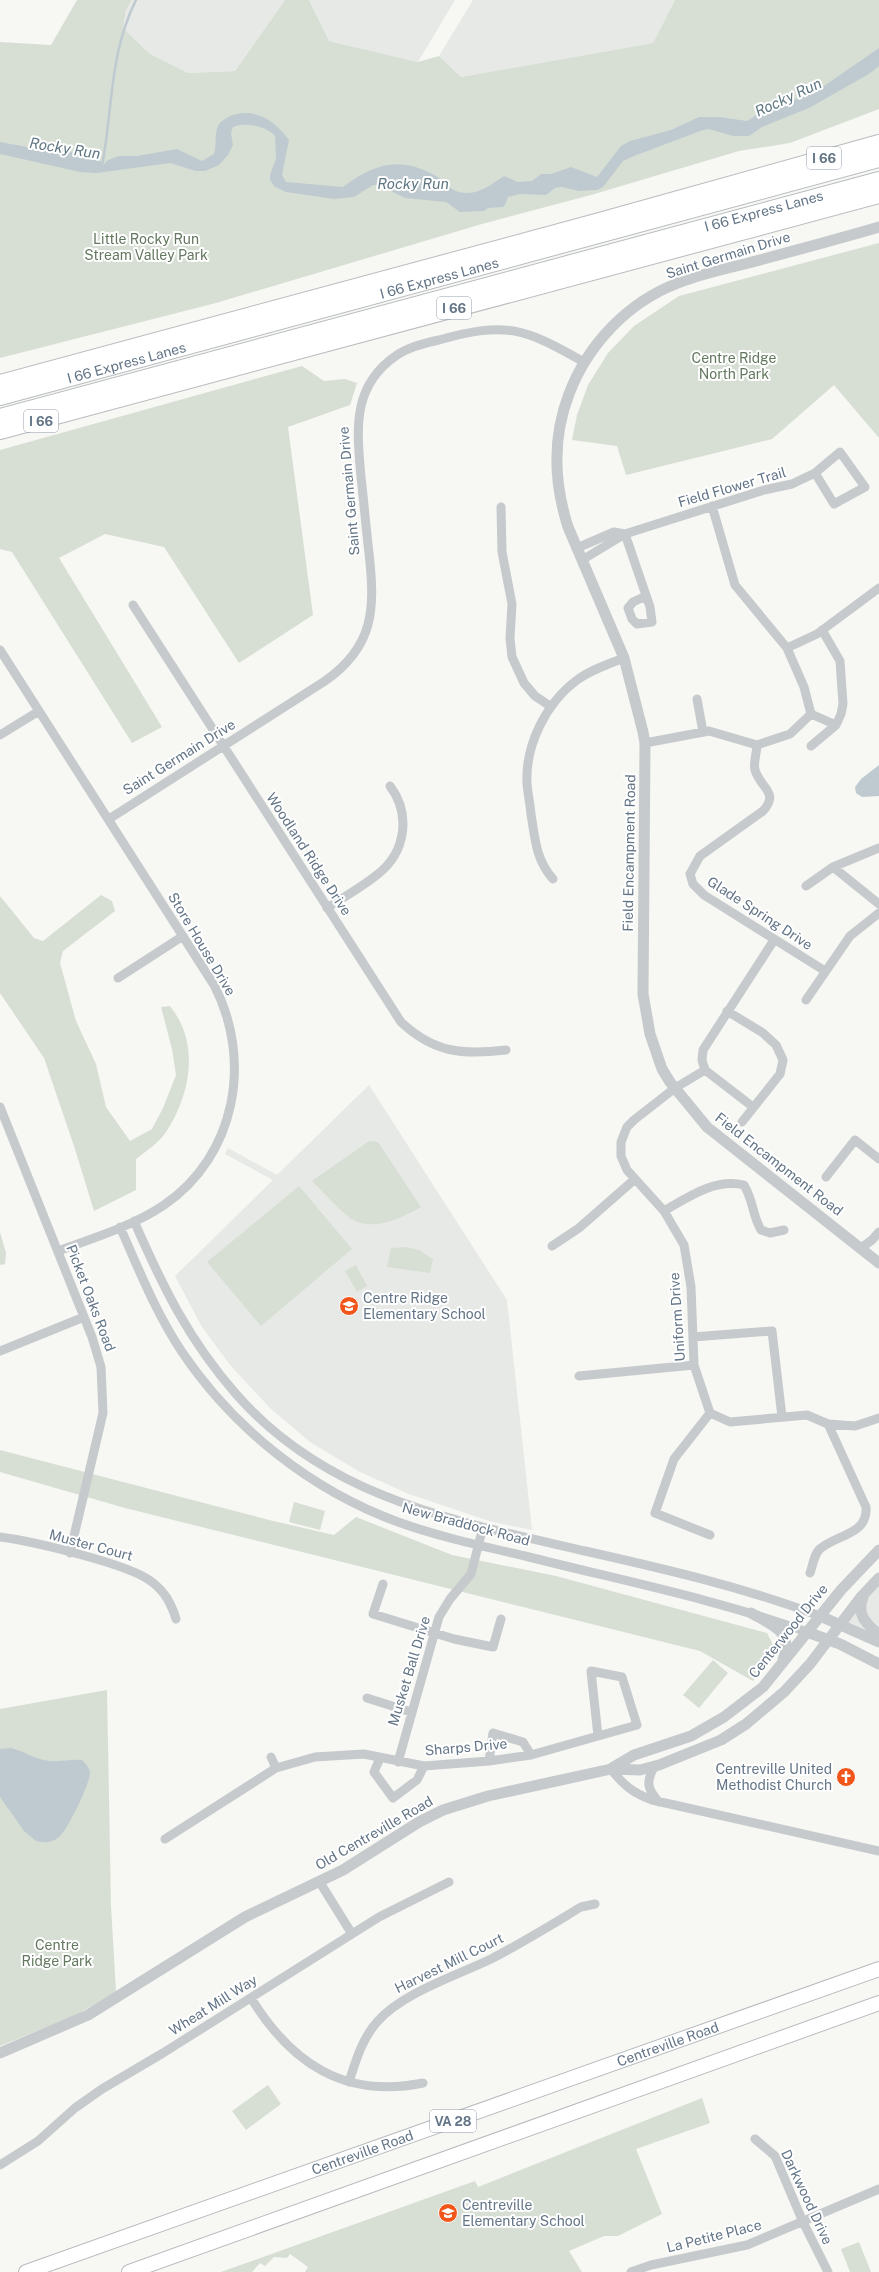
<svg xmlns="http://www.w3.org/2000/svg" width="879" height="2272" font-family="'Public Sans',sans-serif">
  <style>
    .built { fill: #e7e9e7 }
    .green { fill: #d7dfd4 }
    .water { fill: #bfcad0 }
    .lines { fill: none; stroke-linecap: round; stroke-linejoin: round }
    .stream { stroke: #bfcad0; stroke-width: 2.5 }
    .trunk-casing { stroke: #b8bcbf; stroke-width: 16 }
    .motorway-casing { stroke: #b8bcbf; stroke-width: 18 }
    .minor { stroke: #c6cacd; stroke-width: 9 }
    .tertiary { stroke: #c6cacd; stroke-width: 11 }
    .trunk { stroke: #fff; stroke-width: 14 }
    .motorway { stroke: #fff; stroke-width: 16 }
    .labels { text-anchor: middle; dominant-baseline: central; stroke-width: 4; stroke-linejoin: round; paint-order: stroke }
    .shield { fill: #fff; stroke: #929eab; stroke-width: 1 }
    .shield-label { font-size: 13px; font-weight: bold; fill: #637587 }
    .street-label { font-size: 14px; fill: #637587; stroke: #fff }
    .park-label { font-size: 14px; fill: #63785f; stroke: #fff }
    .poi-label { font-size: 14px; fill: #637587; stroke: #fff; text-anchor: start }
    .water-label { font-size: 15px; font-style: italic; fill: #5f7783; stroke: #fff }
  </style>
  <rect width="100%" height="100%" fill="#f7f7f3"/>
  <path class="built" d="M 132,0 L 285,0 L 235,71 L 187,73 L 150,54 L 123,28 L 126,10 Z
    M 309,0 L 455,0 L 418,62 L 329,41 Z
    M 473,0 L 675,0 L 653,43 L 461,77 L 439,56 Z
    M 369,1085 L 507,1300 L 532,1530 L 489,1521 L 409,1494 L 360,1472 L 310,1442 L 270,1408 L 230,1365 L 202,1327 L 175,1276 L 273,1180 L 225,1154 L 228,1148 L 277,1175 Z
    M 879,1578 L 879,1643 L 840,1624 Z"/>
  <path class="green" d="M 77,0 L 132,0 L 126,10 L 123,28 L 150,54 L 188,73 L 235,71 L 285,0 L 309,0 L 329,41 L 418,62 L 439,56 L 461,77 L 653,43 L 675,0 L 879,0 L 879,109 L 790,143 L 739,151 L 591,195 L 482,224 L 216,303 L 0,358 L 0,42 L 51,45 Z
    M 879,243 L 879,438 L 834,385 L 772,439 L 626,475 L 617,446 L 572,440 L 577,415 L 588,385 L 608,353 L 634,326 L 679,296 Z
    M 302,366 L 324,381 L 345,379 L 357,383 L 350,405 L 288,427 L 313,615 L 239,663 L 164,547 L 105,534 L 59,558 L 162,727 L 132,743 L 12,552 L 0,549 L 0,450 Z
    M 101,895 L 112,901 L 115,911 L 63,951 L 60,963 L 76,1021 L 96,1064 L 106,1107 L 130,1141 L 152,1129 L 163,1108 L 176,1075 L 172,1049 L 161,1007 L 170,1006 C 200,1043 191,1094 166,1132 C 159,1143 146,1151 136,1159 L 136,1190 L 94,1211 L 74,1146 L 44,1058 L 0,993 L 0,896 L 34,938 L 43,941 Z
    M 369,1141 L 378,1142 L 421,1207 C 402,1218 372,1233 350,1218 C 337,1208 324,1193 312,1181 Z
    M 299,1186 L 352,1249 L 261,1326 L 207,1262 Z
    M 0,1232 L 6,1253 L 5,1264 L 0,1265 Z
    M 406,1247 L 419,1250 L 433,1259 L 430,1273 L 387,1267 L 391,1248 Z
    M 356,1265 L 367,1286 L 357,1292 L 345,1271 Z
    M 0,1450 L 269,1520 L 334,1535 L 356,1517 L 452,1555 L 556,1576 L 767,1633 L 778,1654 L 753,1681 L 700,1651 L 125,1508 L 0,1472 Z
    M 294,1502 L 325,1511 L 320,1530 L 289,1522 Z
    M 713,1660 L 728,1673 L 699,1708 L 683,1695 Z
    M 107,1690 L 111,1906 L 116,1992 L 74,2016 L 0,2046 L 0,1709 Z
    M 268,2085 L 281,2104 L 246,2130 L 232,2111 Z
    M 702,2098 L 710,2123 L 636,2149 L 662,2214 L 618,2236 L 604,2236 L 569,2251 L 582,2272 L 305,2272 L 308,2267 L 290,2254 L 287,2258 L 274,2257 L 265,2266 L 260,2263 L 252,2272 L 221,2272 L 475,2181 L 478,2187 Z
    M 859,2242 L 871,2272 L 850,2272 L 841,2249 Z"/>
  <path class="water" d="M 879,48 L 879,66 L 869,74 L 809,108 L 762,127 L 749,136 L 733,136 L 709,129 L 703,130 L 634,156 L 623,161 L 603,187 L 597,190 L 579,191 L 562,187 L 555,188 L 546,195 L 520,194 L 508,197 L 504,207 L 488,208 L 484,211 L 460,212 L 446,202 L 405,198 L 379,185 L 373,185 L 354,197 L 334,199 L 286,192 L 275,187 L 270,180 L 270,175 L 276,159 L 275,136 C 266,126 246,122 233,127 L 231,133 L 233,145 L 228,155 L 219,165 L 205,171 L 196,171 L 170,163 L 97,173 L 80,172 L 0,154 L 0,142 L 43,150 L 62,148 L 83,157 L 101,161 L 102,166 L 108,160 L 119,156 L 137,156 L 177,149 L 202,161 L 214,154 C 217,145 214,135 218,126 C 220,121 228,117 233,115 C 257,108 275,121 289,140 L 282,175 L 286,182 L 343,187 C 375,163 400,156 436,176 C 449,184 450,193 468,193 C 481,193 493,183 504,176 L 518,182 L 532,181 L 541,174 L 551,174 L 571,167 L 597,177 L 621,146 L 630,141 L 671,130 L 699,117 L 719,117 L 747,121 L 769,107 L 789,102 L 824,86 Z
    M 879,765 L 879,796 L 862,797 L 856,793 L 855,787 L 861,779 Z
    M 11,1748 C 23,1751 33,1758 44,1760 C 57,1763 69,1759 82,1760 C 86,1764 90,1768 90,1773 C 90,1784 67,1831 59,1837 C 52,1843 45,1843 36,1841 L 24,1831 L 0,1797 L 0,1749 Z"/>
  <g class="lines">
    <path class="stream" d="M 102,166 C 113,109 109,54 136,0"/>
    <defs>
      <g id="trunk">
        <path id="s1" d="M 26,2272 L 879,1969"/>
        <path d="M 129,2272 L 879,2003"/>
      </g>
      <g id="motorway">
        <path d="M 0,383 L 596,222 L 879,143"/>
        <path id="s2" d="M 0,397 L 879,159"/>
        <path id="s3" d="M 0,417 L 879,180"/>
        <path d="M 0,431 L 879,195"/>
      </g>
    </defs>
    <use href="#trunk" class="trunk-casing"/>
    <use href="#motorway" class="motorway-casing"/>
    <path class="minor" d="M 712,506 L 735,585 L 787,648 L 804,687 L 811,714
      M 501,507 L 502,552 L 512,604 L 510,638 L 512,657 L 524,683 L 535,696 L 550,706
      M 625,534 L 650,607 L 652,622 L 637,624 L 632,619 L 628,608 L 633,602 L 646,596
      M 577,548 L 614,532 L 625,534
      M 582,560 L 625,534 L 764,490 L 792,484 L 815,473 L 840,452 L 865,487 L 834,504 L 815,473
      M 133,605 L 401,1022 C 434,1053 462,1055 506,1050
      M 787,648 L 817,634 L 879,588
      M 0,650 L 214,985 C 253,1060 236,1156 164,1205 C 133,1226 94,1238 58,1251
      M 697,699 L 703,732
      M 811,714 L 836,725
      M 0,735 L 39,711
      M 645,743 L 709,731 L 757,745 L 790,734 L 811,714
      M 757,745 C 757,752 753,763 755,770 C 760,788 780,792 763,811 L 700,856 L 690,874 L 693,884 L 704,895 L 825,971
      M 811,746 L 836,725 L 841,714 L 843,704 L 840,661 L 822,630
      M 109,819 L 325,681 C 375,646 375,608 369,553 C 366,528 364,503 361,477 C 357,430 351,386 397,355 C 409,347 424,343 439,340 C 507,321 524,328 584,362
      M 833,867 L 879,904
      M 553,879 C 536,860 535,839 531,814 C 530,804 528,794 527,784 C 525,745 546,703 577,680 C 591,670 608,664 624,658
      M 806,886 L 833,867 L 879,848
      M 327,908 C 344,897 362,887 378,874 C 406,852 411,814 390,786
      M 118,978 L 183,936
      M 806,1000 L 850,936 L 879,913
      M 727,1011 L 763,1033 L 776,1045 L 783,1060 L 780,1074 L 742,1122
      M 705,1070 L 675,1088 L 634,1120 L 627,1127 L 621,1142 L 621,1156 L 627,1170 L 664,1211 L 684,1245 L 691,1287 L 694,1365 L 710,1413 L 730,1422 L 807,1415 L 828,1424 L 855,1426 L 879,1418
      M 0,1107 L 92,1337 L 101,1367 L 103,1413 L 70,1553
      M 753,1107 L 705,1070 L 702,1060 L 703,1050 L 774,940
      M 826,1177 L 855,1140 L 879,1159
      M 664,1211 C 688,1197 715,1178 744,1185 C 754,1202 752,1215 761,1230 L 770,1233 L 784,1230
      M 134,1221 C 163,1287 188,1339 236,1394 C 328,1499 456,1521 585,1551 C 665,1569 743,1587 820,1616
      M 120,1227 C 139,1270 156,1313 182,1352 C 234,1429 311,1490 398,1522 C 440,1537 482,1546 525,1556 C 619,1580 716,1599 807,1632
      M 552,1246 L 579,1228 L 635,1179
      M 861,1248 L 872,1240 L 879,1232
      M 693,1337 L 772,1331 L 782,1417
      M 0,1351 L 84,1317
      M 579,1376 L 694,1365
      M 710,1535 L 655,1513 L 674,1459 L 710,1413
      M 0,1537 C 31,1541 130,1564 152,1582 C 165,1592 171,1603 176,1619
      M 810,1573 C 813,1565 814,1553 821,1548 C 839,1534 868,1534 866,1507 L 828,1424
      M 383,1584 L 373,1614 L 454,1639 L 493,1647 L 501,1619
      M 367,1698 L 411,1712
      M 271,1757 L 276,1768
      M 380,1758 L 374,1772 L 393,1798 L 417,1780 L 424,1766
      M 489,1761 L 493,1733 L 523,1742 L 531,1755
      M 398,1762 L 439,1617 L 450,1599 L 471,1574 L 483,1527
      M 654,1767 C 646,1782 647,1789 659,1802
      M 611,1769 C 623,1785 633,1793 652,1800 L 879,1851
      M 165,1839 L 276,1768 L 315,1757 L 364,1754 L 424,1766 L 489,1761 L 531,1755 L 637,1725 L 622,1677 L 591,1671 L 598,1736
      M 319,1881 L 352,1934
      M 251,1998 C 291,2063 344,2099 423,2083
      M 349,2082 C 356,2060 362,2039 377,2022 C 402,1993 456,1976 491,1959 C 522,1943 551,1925 581,1907 L 595,1904
      M 755,2139 L 775,2156 L 803,2222 L 828,2272
      M 0,2165 L 38,2141 L 75,2108 L 102,2089 L 163,2053 L 379,1917 L 449,1882
      M 631,2272 L 651,2265 L 747,2245 L 879,2189"/>
    <path class="tertiary" d="M 879,227 C 838,239 797,250 756,261 C 730,268 703,273 678,283 C 628,302 588,344 569,394 C 552,438 554,483 568,527 L 624,658 L 643,732 L 645,743 L 643,994 L 650,1034 L 662,1069 L 670,1082 L 707,1127 L 879,1263
      M 863,1597 C 856,1615 866,1623 879,1635
      M 751,1613 C 772,1625 794,1631 783,1660
      M 820,1616 L 879,1642
      M 807,1632 L 840,1644 L 879,1664
      M 612,1768 L 634,1755 L 691,1736 L 724,1717 L 763,1687 L 841,1590 L 879,1550
      M 0,2053 L 88,2015 L 245,1917 L 343,1870 L 419,1822 L 443,1810 L 488,1796 L 611,1769 L 640,1770 L 659,1765 L 721,1740 L 746,1724 L 784,1692 L 810,1664 L 861,1597 L 879,1578"/>
    <use href="#trunk" class="trunk"/>
    <use href="#motorway" class="motorway"/>
  </g>
  <defs>
    <symbol id="school-disc" viewBox="-11 -11 22 22"><circle r="9.5" fill="#f15519" stroke="#fff"/><path d="M0-5L7-2L0 1L-7-2ZM-4 1L0 2.5L4 1V4Q0 6-4 4Z" fill="#fff"/></symbol>
    <symbol id="church-disc" viewBox="-11 -11 22 22"><circle r="9.5" fill="#f15519" stroke="#fff"/><path d="M-1.2-6h2.4v3.5h3.3v2.4h-3.3V6h-2.4V-.1h-3.3v-2.4h3.3Z" fill="#fff"/></symbol>
  </defs>
  <g fill-rule="evenodd">
    <use href="#school-disc" x="338" y="1295" width="22" height="22"/>
    <use href="#church-disc" x="835" y="1766" width="22" height="22"/>
    <use href="#school-disc" x="437" y="2202" width="22" height="22"/>
  </g>
  <g class="labels">
    <g class="shield">
      <rect x="807" y="147" width="34" height="22" rx="3"/>
      <rect x="437" y="297" width="34" height="22" rx="3"/>
      <rect x="24" y="410" width="34" height="22" rx="3"/>
      <rect x="430" y="2110" width="46" height="22" rx="3"/>
    </g>
    <g class="shield-label">
      <text x="824" y="158">I 66</text>
      <text x="454" y="308">I 66</text>
      <text x="41" y="421">I 66</text>
      <text x="453" y="2121">VA 28</text>
    </g>
    <g class="street-label">
      <text stroke="none"><textPath href="#s3" startOffset="791">I 66 Express Lanes</textPath></text>
      <text transform="translate(728 255) rotate(-17)">Saint Germain Drive</text>
      <text stroke="none"><textPath href="#s2" startOffset="455">I 66 Express Lanes</textPath></text>
      <text stroke="none"><textPath href="#s2" startOffset="131">I 66 Express Lanes</textPath></text>
      <text transform="translate(732 487) rotate(-16)">Field Flower Trail</text>
      <text transform="translate(349 491) rotate(-95)">Saint Germain Drive</text>
      <text transform="translate(179 757) rotate(-32)">Saint Germain Drive</text>
      <text transform="translate(629 853) rotate(-89)">Field Encampment Road</text>
      <text transform="translate(309 854) rotate(57)">Woodland Ridge Drive</text>
      <text transform="translate(760 913) rotate(33)">Glade Spring Drive</text>
      <text transform="translate(202 944) rotate(59)">Store House Drive</text>
      <text transform="translate(779 1164) rotate(38)">Field Encampment Road</text>
      <text transform="translate(91 1298) rotate(69)">Picket Oaks Road</text>
      <text transform="translate(677 1317) rotate(-94)">Uniform Drive</text>
      <text transform="translate(466 1524) rotate(15)">New Braddock Road</text>
      <text transform="translate(91 1545) rotate(15)">Muster Court</text>
      <text transform="translate(788 1631) rotate(-51)">Centerwood Drive</text>
      <text transform="translate(409 1671) rotate(-73)">Musket Ball Drive</text>
      <text transform="translate(466 1747) rotate(-5)">Sharps Drive</text>
      <text transform="translate(374 1833) rotate(-30)">Old Centreville Road</text>
      <text transform="translate(449 1963) rotate(-26)">Harvest Mill Court</text>
      <text transform="translate(213 2005) rotate(-32)">Wheat Mill Way</text>
      <text stroke="none"><textPath href="#s1" startOffset="681">Centreville Road</textPath></text>
      <text stroke="none"><textPath href="#s1" startOffset="357">Centreville Road</textPath></text>
      <text transform="translate(807 2197) rotate(65)">Darkwood Drive</text>
      <text transform="translate(714 2236) rotate(-14)">La Petite Place</text>
    </g>
    <g class="park-label">
      <text x="146" y="239">Little Rocky Run<tspan x="146" dy="16">Stream Valley Park</tspan></text>
      <text x="734" y="358">Centre Ridge<tspan x="734" dy="16">North Park</tspan></text>
      <text x="57" y="1945">Centre<tspan x="57" dy="16">Ridge Park</tspan></text>
    </g>
    <g class="poi-label">
      <text x="363" y="1298">Centre Ridge<tspan x="363" dy="16">Elementary School</tspan></text>
      <text x="832" y="1769" text-anchor="end">Centreville United<tspan x="832" dy="16">Methodist Church</tspan></text>
      <text x="462" y="2205">Centreville<tspan x="462" dy="16">Elementary School</tspan></text>
    </g>
    <g class="water-label">
      <text transform="translate(788 97) rotate(-25)">Rocky Run</text>
      <text transform="translate(65 148) rotate(9)">Rocky Run</text>
      <text x="413" y="183">Rocky Run</text>
    </g>
  </g>
</svg>
